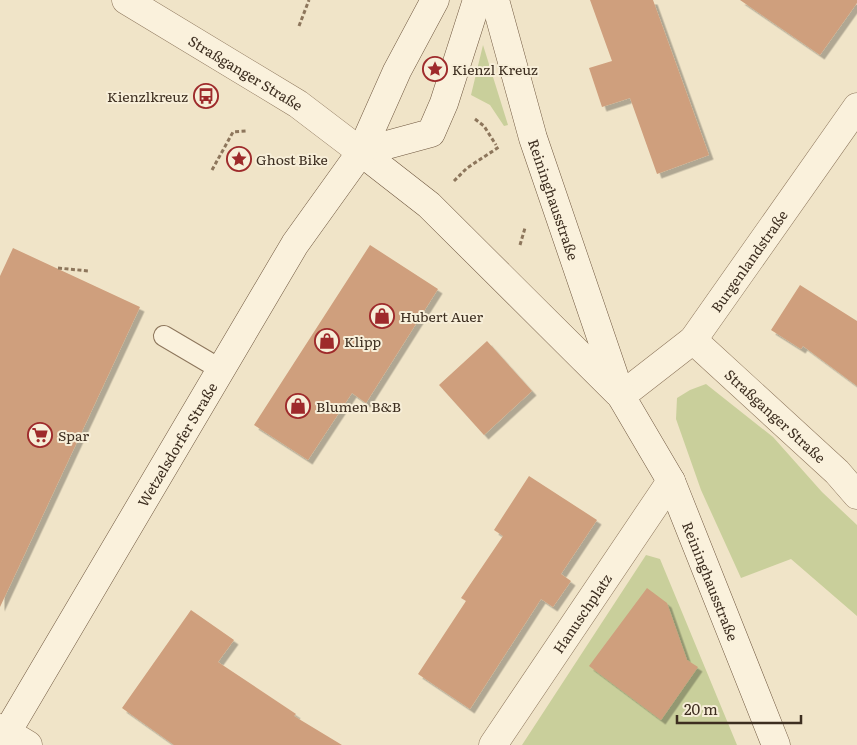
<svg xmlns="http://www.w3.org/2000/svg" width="857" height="745" font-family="Literata,serif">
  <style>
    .green { fill: #c9cf9b }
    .building { fill: #cf9f7d; filter: url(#shadow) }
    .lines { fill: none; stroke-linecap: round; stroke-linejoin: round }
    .service-casing { stroke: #8d765c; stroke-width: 22 }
    .minor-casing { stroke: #8d765c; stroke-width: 29 }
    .tertiary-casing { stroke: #8d765c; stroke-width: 29 }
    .secondary-casing { stroke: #6f573f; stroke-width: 29 }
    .path { stroke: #8d765c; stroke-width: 3; stroke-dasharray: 4 2.5; stroke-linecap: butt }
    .service { stroke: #faf1dc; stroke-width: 20 }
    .minor { stroke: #faf1dc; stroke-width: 28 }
    .tertiary { stroke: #faf1dc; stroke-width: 28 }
    .secondary { stroke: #faf1dc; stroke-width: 28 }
    .labels { text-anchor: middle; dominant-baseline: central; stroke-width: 4; stroke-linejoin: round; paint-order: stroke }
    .poi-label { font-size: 14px; fill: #3d2e20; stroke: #f7eed8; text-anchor: start }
    .street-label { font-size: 14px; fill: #3d2e20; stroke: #f7eed8 }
  </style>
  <defs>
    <filter id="shadow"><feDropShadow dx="4.5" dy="4.5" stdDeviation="0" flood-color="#0004"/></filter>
  </defs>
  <rect width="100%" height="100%" fill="#f0e4c8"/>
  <path class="green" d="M 483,45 L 508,125 L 504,126 L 490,105 L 471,95 Z
    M 706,384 L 773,437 L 822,492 L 857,525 L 857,616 L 791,559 L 741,578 L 701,490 L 676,419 L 677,398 L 690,390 Z
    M 646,555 L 660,559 L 737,745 L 522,745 Z"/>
  <path class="building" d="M 590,0 L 653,0 L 709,155 L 657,174 L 630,98 L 602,107 L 589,68 L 612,61 Z
    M 740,0 L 857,0 L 857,3 L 820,55 Z
    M 370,245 L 438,289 L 366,403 L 352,393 L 308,460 L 254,425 Z
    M 13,248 L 140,307 L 0,607 L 0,276 Z
    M 800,285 L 857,321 L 857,386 L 803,346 L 801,349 L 771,330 Z
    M 487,341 L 532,391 L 484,435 L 439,385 Z
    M 529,476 L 597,520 L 561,574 L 571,581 L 553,607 L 541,599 L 470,709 L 418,674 L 466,601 L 461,598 L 503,536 L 494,530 Z
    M 647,588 L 667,603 L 687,660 L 698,667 L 661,720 L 589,666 Z
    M 191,610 L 234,640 L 218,662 L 296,714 L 294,716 L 342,745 L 174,745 L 122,708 Z"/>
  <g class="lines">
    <defs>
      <path id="service" d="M 164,336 L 220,369"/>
      <g id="minor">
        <path id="s1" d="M 693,340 L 837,472 L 857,495"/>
        <path id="s2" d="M 621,396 L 693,340 L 857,107"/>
        <path d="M 0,728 L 28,745"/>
        <path id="s3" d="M 493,745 L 671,481"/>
      </g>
      <g id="tertiary">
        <path id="s4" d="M 126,0 L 298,104 L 361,152"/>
      </g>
      <g id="secondary">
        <path id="s5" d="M 495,0 L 533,138 L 621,396 L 671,481 L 776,745"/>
        <path d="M 361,152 L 429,205 L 618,393"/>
        <path d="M 361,152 L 431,133 L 444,103 L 477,0"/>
        <path id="s6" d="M 0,744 L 295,244 L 361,152 L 397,71 L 435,0"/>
      </g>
    </defs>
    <use href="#service" class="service-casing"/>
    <use href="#minor" class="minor-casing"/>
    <use href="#tertiary" class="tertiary-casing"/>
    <use href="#secondary" class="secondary-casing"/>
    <path class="path" d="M 299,26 L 309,0
      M 475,119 L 484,126 L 496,145
      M 212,170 L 233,132 L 246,131
      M 454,181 L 467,168 L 499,147
      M 520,245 L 525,228
      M 58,268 L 89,271"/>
    <use href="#service" class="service"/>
    <use href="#minor" class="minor"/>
    <use href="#tertiary" class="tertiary"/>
    <use href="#secondary" class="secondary"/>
  </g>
  <defs>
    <symbol id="sight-ring" viewBox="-11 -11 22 22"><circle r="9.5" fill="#f7eed8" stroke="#9e2a2b" stroke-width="1.5"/><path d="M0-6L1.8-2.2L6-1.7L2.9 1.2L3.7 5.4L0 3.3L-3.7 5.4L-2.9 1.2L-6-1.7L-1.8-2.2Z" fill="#9e2a2b"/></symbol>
    <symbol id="bus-ring" viewBox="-11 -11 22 22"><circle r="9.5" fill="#f7eed8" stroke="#9e2a2b" stroke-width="1.5"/><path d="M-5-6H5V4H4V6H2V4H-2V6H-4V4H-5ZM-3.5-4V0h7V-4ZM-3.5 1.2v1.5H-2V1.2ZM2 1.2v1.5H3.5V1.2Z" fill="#9e2a2b"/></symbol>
    <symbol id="shop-ring" viewBox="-11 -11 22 22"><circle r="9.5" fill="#f7eed8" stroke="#9e2a2b" stroke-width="1.5"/><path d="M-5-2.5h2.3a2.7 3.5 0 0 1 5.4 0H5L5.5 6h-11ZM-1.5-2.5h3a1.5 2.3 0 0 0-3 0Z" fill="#9e2a2b"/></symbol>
    <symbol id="supermarket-ring" viewBox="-11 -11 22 22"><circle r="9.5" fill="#f7eed8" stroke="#9e2a2b" stroke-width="1.5"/><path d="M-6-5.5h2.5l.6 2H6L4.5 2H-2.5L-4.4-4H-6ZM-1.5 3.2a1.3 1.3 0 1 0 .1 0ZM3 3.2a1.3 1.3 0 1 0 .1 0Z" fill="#9e2a2b"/></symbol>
  </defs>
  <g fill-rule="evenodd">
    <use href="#sight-ring" x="421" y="55" width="28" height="28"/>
    <use href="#bus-ring" x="192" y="82" width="28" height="28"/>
    <use href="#sight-ring" x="225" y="145" width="28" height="28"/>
    <use href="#shop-ring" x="368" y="302" width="28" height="28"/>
    <use href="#shop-ring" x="313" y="327" width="28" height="28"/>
    <use href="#shop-ring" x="284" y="392" width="28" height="28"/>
    <use href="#supermarket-ring" x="26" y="421" width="28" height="28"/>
  </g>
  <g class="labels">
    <g class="poi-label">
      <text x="452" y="69">Kienzl Kreuz</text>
      <text x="188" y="96" text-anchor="end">Kienzlkreuz</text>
      <text x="256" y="159">Ghost Bike</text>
      <text x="400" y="316">Hubert Auer</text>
      <text x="344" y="341">Klipp</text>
      <text x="316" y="406">Blumen B&amp;B</text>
      <text x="58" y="435">Spar</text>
    </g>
    <g class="street-label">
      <text stroke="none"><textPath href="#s4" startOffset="140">Straßganger Straße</textPath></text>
      <text stroke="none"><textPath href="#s5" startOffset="208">Reininghausstraße</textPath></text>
      <text stroke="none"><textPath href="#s2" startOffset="188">Burgenlandstraße</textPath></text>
      <text stroke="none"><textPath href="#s1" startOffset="112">Straßganger Straße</textPath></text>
      <text stroke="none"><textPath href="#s6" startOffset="348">Wetzelsdorfer Straße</textPath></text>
      <text stroke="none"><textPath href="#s5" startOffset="622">Reininghausstraße</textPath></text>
      <text stroke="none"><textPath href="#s3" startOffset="159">Hanuschplatz</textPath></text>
    </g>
  </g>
  <path d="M677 715v8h124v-8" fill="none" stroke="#3d2e20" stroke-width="2.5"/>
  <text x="684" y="715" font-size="15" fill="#3d2e20" stroke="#f7eed8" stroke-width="4" paint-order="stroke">20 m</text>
</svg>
